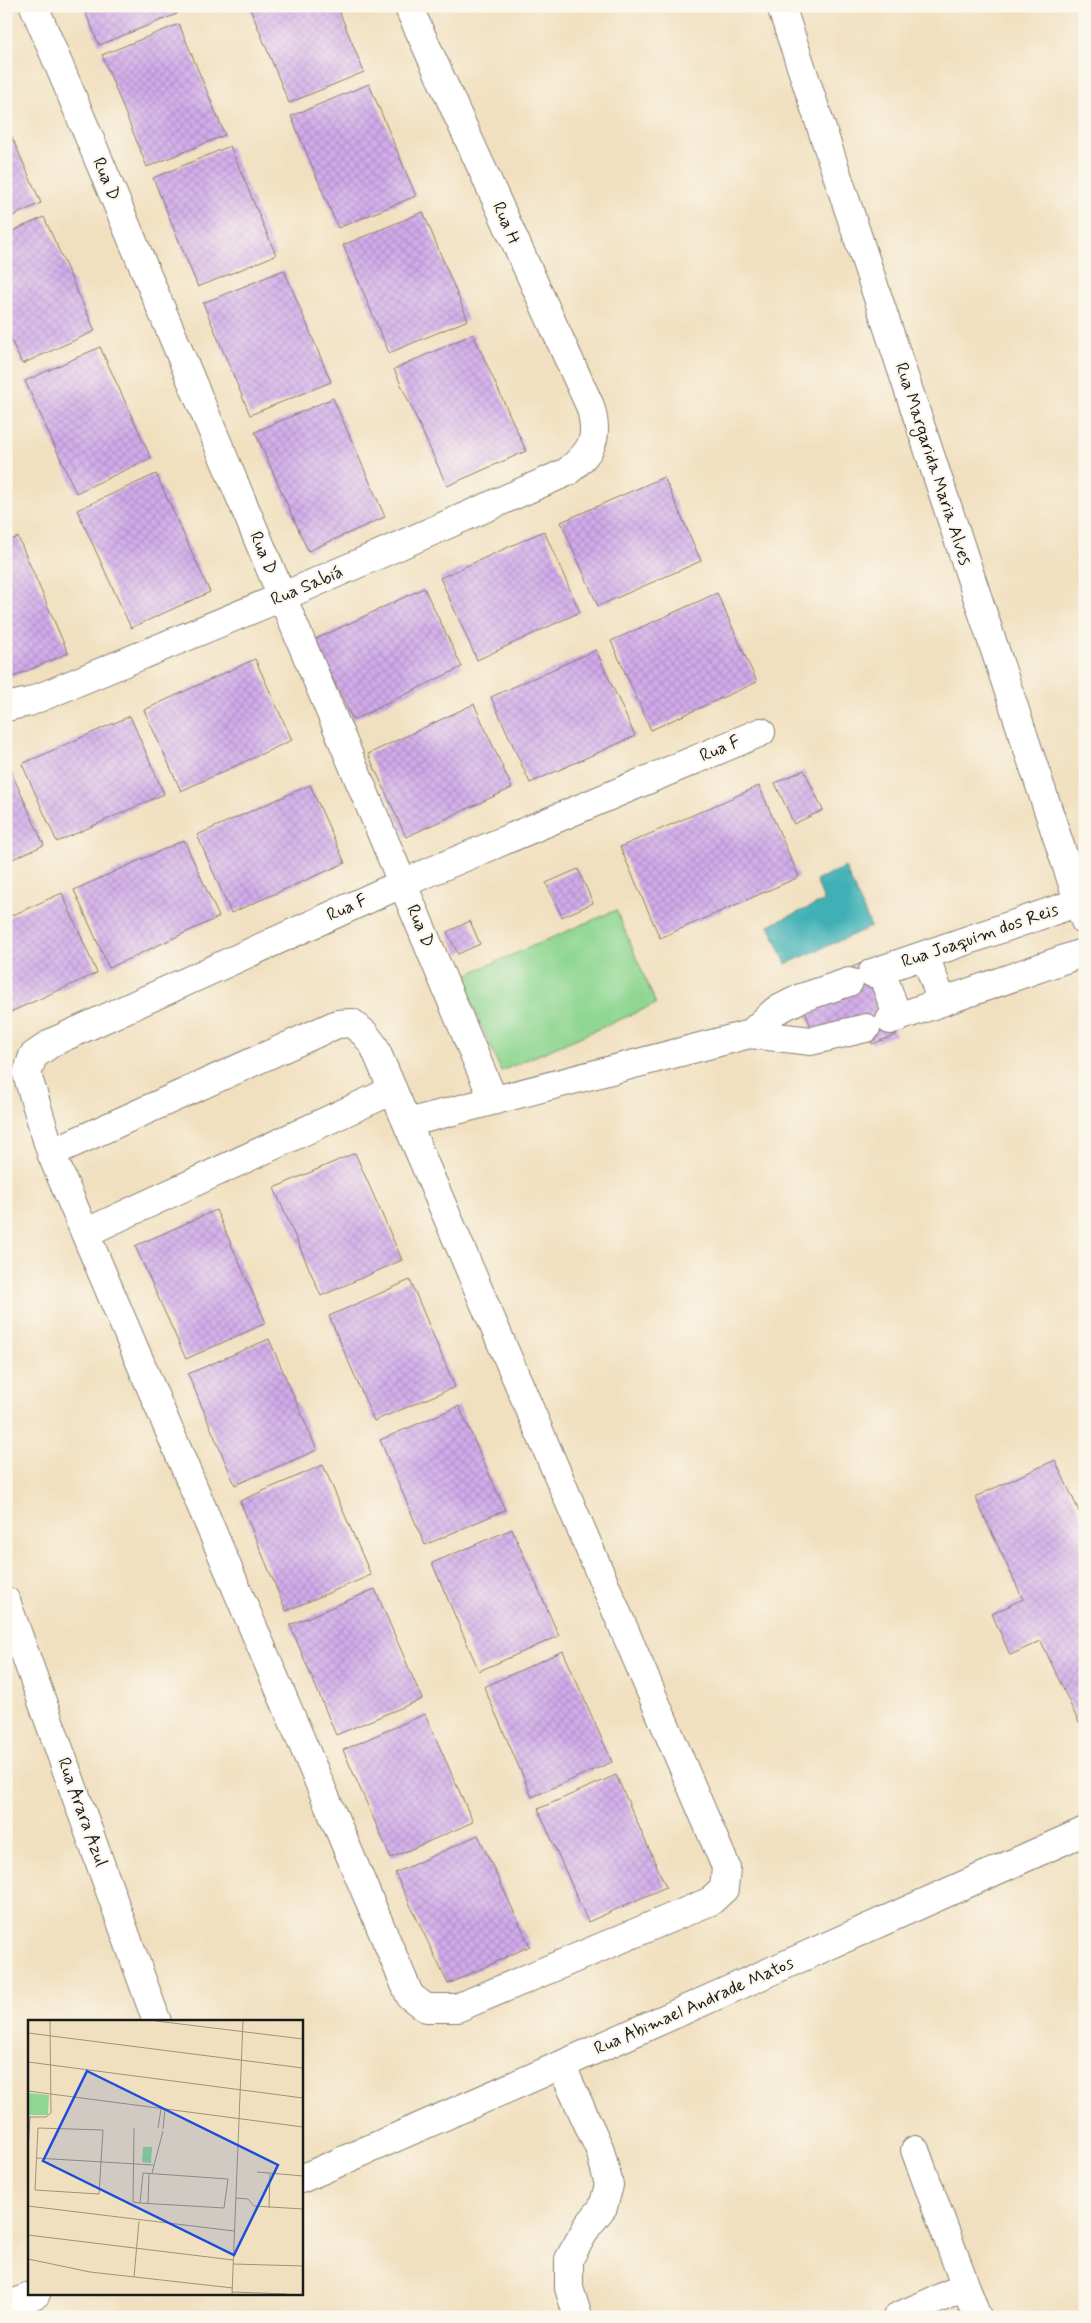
<svg xmlns="http://www.w3.org/2000/svg" width="1091" height="2323" font-family="Mynerve,sans-serif">
  <style>
    .garden { fill: #8ed691; stroke: #557956 }
    .water { fill: #3fb0b6; stroke: #2e6669 }
    .building { fill: url(#building-cross-hatch) }
    .lines { fill: none; stroke-linecap: round; stroke-linejoin: round }
    .street-casing { stroke: #867e6e; stroke-width: 30 }
    .street { stroke: #fff; stroke-width: 28 }
    .labels { text-anchor: middle; dominant-baseline: central; stroke-width: 4.5; stroke-linejoin: round; paint-order: stroke }
    .street-label { font-size: 18px; fill: #1c1c1c; stroke: #fbf7ec }
    .inset-road { fill: none; stroke: #9c927e; stroke-width: 1 }
    .view { fill: #1d4ed8; fill-opacity: 0.15; stroke: #1d4ed8; stroke-width: 2.5 }
    .inset-edge { fill: none; stroke: #1c1c1c; stroke-width: 2.5 }
  </style>
  <defs>
    <pattern id="building-cross-hatch" width="8" height="8" patternUnits="userSpaceOnUse" patternTransform="scale(1.25)"><rect width="8" height="8" fill="#d1aaea"/><path d="M0 0l8 8M0 8l8-8" fill="none" stroke="#b392c8"/></pattern>
  </defs>
  <rect width="100%" height="100%" fill="#fbf7ec"/>
  <filter id="ink" filterUnits="userSpaceOnUse"><feTurbulence type="fractalNoise" baseFrequency=".02" numOctaves="2"/><feDisplacementMap in="SourceGraphic" scale="10" xChannelSelector="R" yChannelSelector="G"/><feConvolveMatrix kernelMatrix="1 2 1 2 8 2 1 2 1" color-interpolation-filters="sRGB"/></filter>
  <filter id="wash" filterUnits="userSpaceOnUse"><feTurbulence type="fractalNoise" baseFrequency=".0096" numOctaves="4" result="noise"/><feDisplacementMap in="SourceGraphic" scale="20" xChannelSelector="R" yChannelSelector="G"/><feGaussianBlur stdDeviation="1.12" result="paint"/><feColorMatrix in="noise" values="0 0 0 0 0 0 0 0 0 0 0 0 0 0 0 0 0 1.4 0 .05"/><feComposite in="paint" operator="in"/></filter>
  <g filter="url(#wash)">
    <rect width="100%" height="100%" fill="#f1e0c0"/>
    <path class="garden" d="M 616,910 L 656,1004 L 501,1071 L 461,977 Z"/>
    <path class="water" d="M 845,867 L 871,927 L 786,964 L 769,925 L 824,901 L 816,880 Z"/>
    <g id="blocks">
      <path class="building" d="M 83,6 L 174,6 L 177,14 L 99,45 Z
        M 249,6 L 337,6 L 364,72 L 289,103 Z
        M 179,24 L 225,135 L 147,167 L 102,55 Z
        M 369,84 L 416,196 L 338,228 L 291,116 Z
        M 6,124 L 41,203 L 6,219 Z
        M 230,146 L 276,255 L 198,287 L 153,178 Z
        M 423,212 L 468,320 L 389,353 L 343,245 Z
        M 44,217 L 95,331 L 22,364 L 6,329 L 6,234 Z
        M 284,270 L 331,382 L 250,415 L 203,303 Z
        M 473,334 L 526,451 L 447,486 L 394,369 Z
        M 100,347 L 151,458 L 76,493 L 25,381 Z
        M 333,398 L 385,517 L 308,551 L 255,432 Z
        M 156,474 L 210,592 L 131,628 L 77,510 Z
        M 664,477 L 701,561 L 598,606 L 561,522 Z
        M 6,509 L 12,523 L 6,526 Z
        M 544,531 L 580,612 L 477,660 L 440,578 Z
        M 18,537 L 68,653 L 6,680 L 6,542 Z
        M 424,588 L 462,667 L 353,720 L 314,640 Z
        M 717,593 L 757,682 L 651,730 L 611,641 Z
        M 596,650 L 635,736 L 530,783 L 491,697 Z
        M 255,659 L 292,740 L 181,791 L 144,710 Z
        M 474,704 L 512,788 L 406,837 L 368,754 Z
        M 130,716 L 164,794 L 57,842 L 22,764 Z
        M 9,767 L 44,845 L 6,862 L 6,769 Z
        M 804,770 L 823,810 L 794,824 L 775,783 Z
        M 310,785 L 345,863 L 231,913 L 197,835 Z
        M 759,786 L 799,877 L 660,938 L 620,847 Z
        M 184,840 L 219,917 L 109,968 L 74,890 Z
        M 578,869 L 593,903 L 562,917 L 546,883 Z
        M 62,893 L 97,973 L 6,1014 L 6,918 Z
        M 470,921 L 480,944 L 458,954 L 447,932 Z
        M 867,961 L 896,1035 L 872,1044 L 866,1028 L 814,1036 L 804,1008 L 845,970 Z
        M 355,1153 L 402,1260 L 321,1296 L 274,1188 Z
        M 216,1210 L 266,1323 L 186,1359 L 135,1246 Z
        M 410,1280 L 455,1387 L 374,1421 L 329,1316 Z
        M 269,1339 L 317,1450 L 235,1485 L 188,1374 Z
        M 459,1406 L 505,1510 L 425,1545 L 380,1440 Z
        M 1055,1460 L 1085,1524 L 1085,1721 L 1079,1723 L 1041,1641 L 1010,1655 L 992,1614 L 1023,1599 L 975,1497 Z
        M 323,1465 L 371,1575 L 286,1611 L 240,1501 Z
        M 512,1529 L 559,1636 L 479,1671 L 432,1563 Z
        M 375,1589 L 422,1699 L 336,1735 L 290,1625 Z
        M 563,1651 L 612,1762 L 532,1797 L 484,1687 Z
        M 425,1714 L 473,1822 L 391,1858 L 343,1750 Z
        M 616,1775 L 666,1887 L 588,1922 L 538,1809 Z
        M 478,1835 L 530,1946 L 448,1984 L 395,1873 Z"/>
    </g>
  </g>
  <g filter="url(#ink)">
    <use href="#blocks" fill-opacity="0" stroke="#867e6e" stroke-width="1"/>
    <g class="lines">
      <defs>
        <path id="street" d="M 34,6 L 493,1099
          M 781,6 L 1085,921
          M 6,707 L 29,702 L 282,597 L 567,472 C 592,451 600,439 590,406 L 408,6
          M 925,955 L 942,1002
          M 881,971 L 898,1018
          M 872,973 L 1079,902
          M 890,1020 L 1085,952
          M 750,1034 L 775,1011 L 801,998 L 849,982
          M 407,1123 L 750,1034 L 811,1041 L 866,1028
          M 51,1153 L 337,1024 L 352,1023 L 365,1034 L 374,1046 L 726,1867 L 724,1889 L 711,1901 L 457,2008 L 426,2008 L 410,1996 L 51,1153 L 27,1074 L 33,1056 L 53,1042 L 401,884 L 761,732
          M 85,1233 L 393,1090
          M 6,1601 L 157,2022
          M 561,2065 L 600,2150 L 609,2185 L 603,2207 L 587,2227 L 569,2259 L 569,2288 L 578,2317
          M 915,2150 L 977,2317
          M 301,2179 L 561,2065 L 1085,1831
          M 6,2307 L 36,2294
          M 897,2317 L 965,2287"/>
      </defs>
      <use href="#street" class="street-casing"/>
      <use href="#street" class="street"/>
    </g>
  </g>
  <g class="labels">
    <g class="street-label">
      <text transform="translate(106 179) rotate(67)">Rua D</text>
      <text transform="translate(506 223) rotate(66)">Rua H</text>
      <text transform="translate(933 464) rotate(72)">Rua Margarida Maria Alves</text>
      <text transform="translate(263 553) rotate(67)">Rua D</text>
      <text transform="translate(307 586) rotate(-23)">Rua Sabiá</text>
      <text transform="translate(720 749) rotate(-23)">Rua F</text>
      <text transform="translate(347 908) rotate(-24)">Rua F</text>
      <text transform="translate(420 926) rotate(67)">Rua D</text>
      <text transform="translate(980 936) rotate(-19)">Rua Joaquim dos Reis</text>
      <text transform="translate(82 1812) rotate(70)">Rua Arara Azul</text>
      <text transform="translate(694 2006) rotate(-24)">Rua Abimael Andrade Matos</text>
    </g>
  </g>
  <g transform="translate(28 2020)">
    <rect width="275" height="275" fill="#f1e0c0"/>
    <path d="M 0,73 L 21,75 L 20,95 L 0,95 Z" fill="#8ed691"/>
    <path d="M 115,127 L 124,127 L 123,143 L 114,142 Z" fill="#8ed691"/>
    <path class="inset-road" d="M 128,1 L 275,19M 0,13 L 275,48M 0,42 L 275,78M 0,71 L 275,107M 0,97 L 18,97 L 23,93 L 22,1M 10,108 L 75,110 L 71,174 L 7,170 ZM 106,108 L 105,182 L 112,183 L 196,188 L 200,159 L 115,153 L 112,183M 130,108 L 133,89M 135,109 L 137,89M 0,131 L 2,97M 8,138 L 125,145M 229,152 L 275,156M 124,153 L 135,111M 208,178 L 220,179 L 226,186 L 275,189M 120,184 L 121,153M 0,186 L 206,211M 241,188 L 242,154M 0,215 L 205,240M 0,239 L 62,252 L 205,268M 205,244 L 275,246M 106,257 L 111,201M 204,272 L 259,274M 204,274 L 215,1"/>
    <path class="view" d="M 59,51 L 250,145 L 206,235 L 15,141 Z"/>
    <rect width="275" height="275" class="inset-edge"/>
  </g>
  <rect width="1091" height="2323" fill="none" stroke="#fbf7ec" stroke-width="25"/>
</svg>
